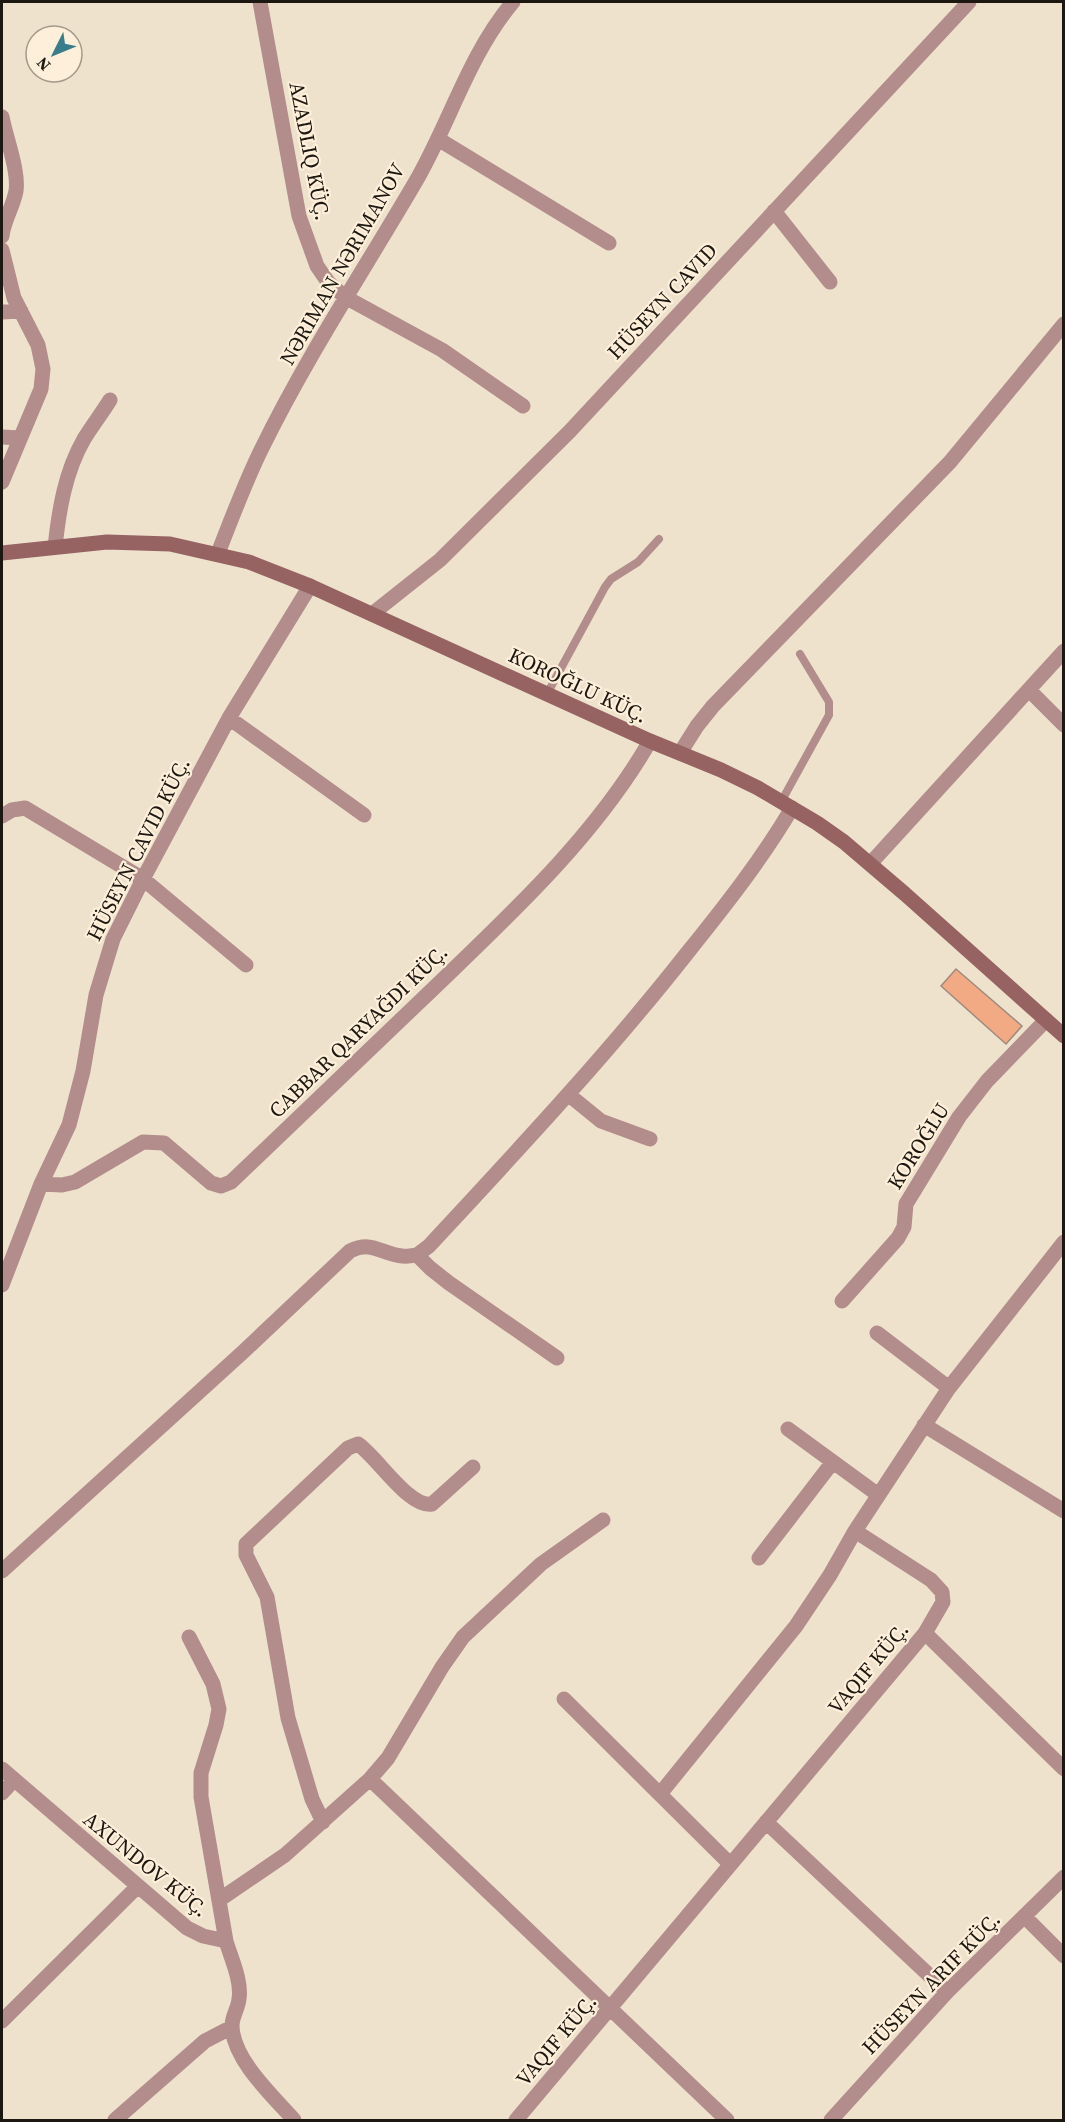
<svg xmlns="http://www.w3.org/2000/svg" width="1065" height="2122" font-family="'Source Serif 4',serif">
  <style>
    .building { fill: #f2aa84; stroke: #a08a7f; stroke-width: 1.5 }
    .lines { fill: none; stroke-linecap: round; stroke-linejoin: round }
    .lane { stroke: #b28d8c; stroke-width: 8 }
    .street { stroke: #b28d8c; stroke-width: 15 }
    .secondary { stroke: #966362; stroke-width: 15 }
    .labels { text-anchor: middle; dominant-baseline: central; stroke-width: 4.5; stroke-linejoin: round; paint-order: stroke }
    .street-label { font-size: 21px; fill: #1c1710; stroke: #fdefda }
  </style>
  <rect width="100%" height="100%" fill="#efe2cd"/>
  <path class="building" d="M 956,969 L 1022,1026 L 1006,1044 L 941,986 Z"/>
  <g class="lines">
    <path class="lane" d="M 547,694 L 605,587 L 611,579 L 638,562 L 659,539
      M 781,802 L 829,715 L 829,702 L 800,654"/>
    <path class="street" d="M 260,2 L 299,216 L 317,266 L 328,282 L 345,297 L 442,350 L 523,406
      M 2,117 C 6,138 19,171 16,191 C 13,207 4,220 2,236
      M 438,139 L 609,243
      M 774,211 L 830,282
      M 2,250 L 14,298 L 38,345 L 43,369 L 41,389 L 2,482
      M 2,312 L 21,311
      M 2,437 L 20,438
      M 55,547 C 59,510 65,472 84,439 C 92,426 102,413 110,400
      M 218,553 C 232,518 245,482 262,448 C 307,356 364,270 416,181 C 450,122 469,54 513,2
      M 372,614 L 440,560 L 570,431 L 969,2
      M 1029,690 L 1064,725
      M 229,718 L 364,815
      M 680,753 L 697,726 L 713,706 L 950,462 L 1064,324
      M 2,816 L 12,810 L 25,808 L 143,879 L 246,965
      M 870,864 L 1064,651
      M 569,1095 L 601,1121 L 650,1139
      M 41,1184 L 62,1185 L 75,1182 L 143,1142 L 164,1143 L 211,1183 L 221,1186 L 231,1182 C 299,1117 367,1052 435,987 C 513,912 596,835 650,741
      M 417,1255 L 429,1246 C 518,1150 607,1055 688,952 C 725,906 762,859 792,808
      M 2,1285 L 41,1184 L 69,1125 L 83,1071 L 96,995 L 113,939 L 143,879 L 229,718 L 310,586
      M 842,1301 L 898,1238 L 904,1227 L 906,1204 L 959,1117 L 987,1081 L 1046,1020
      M 877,1333 L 949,1388
      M 924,1425 L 1064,1511
      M 788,1429 L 877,1494
      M 759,1558 L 832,1463
      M 2,1571 L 243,1352 L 350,1251 C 373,1240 380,1254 402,1256 C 407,1257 413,1255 417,1255 L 430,1268 L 449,1283 L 557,1358
      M 925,1633 L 1064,1769
      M 189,1637 L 213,1684 L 219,1709 L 216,1725 L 201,1773 L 201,1797 L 226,1941
      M 564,1699 L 730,1864
      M 2,1769 L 187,1928 L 203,1936 L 226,1941 C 231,1958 242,1981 239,1999 C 238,2009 232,2016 232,2026 C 233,2060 273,2096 294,2120
      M 370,1779 L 727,2120
      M 2,1793 L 14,1780
      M 660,1794 L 796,1626 L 830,1575 L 855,1531
      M 323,1822 L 312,1799 L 288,1718 L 267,1597 L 246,1555 L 246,1544 L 348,1448 L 358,1444 C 378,1458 409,1508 432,1504 L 473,1467
      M 766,1822 L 947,1992
      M 219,1900 L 285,1855 L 370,1779 L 388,1758 L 442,1667 L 463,1637 L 541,1564 L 603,1520
      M 1024,1916 L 1064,1956
      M 2,2021 L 137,1887
      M 115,2120 L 205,2041 L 232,2027
      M 516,2120 L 925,1633 L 943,1602 L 942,1592 L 931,1580 L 855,1531 L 949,1388 L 1064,1242
      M 831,2120 L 947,1992 L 1064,1877"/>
    <path class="secondary" d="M 2,553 L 107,542 L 170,544 L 249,562 L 310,586 L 650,741 L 721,770 L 758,788 L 817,823 L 844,842 L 905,894 L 1064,1036"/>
  </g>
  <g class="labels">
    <g class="street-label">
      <text transform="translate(310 151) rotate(79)">AZADLIQ KÜÇ.</text>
      <text transform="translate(342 264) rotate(-60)">NƏRIMAN NƏRIMANOV</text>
      <text transform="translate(662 301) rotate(-47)">HÜSEYN CAVID</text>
      <text transform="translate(578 685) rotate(25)">KOROĞLU KÜÇ.</text>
      <text transform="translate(138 849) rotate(-63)">HÜSEYN CAVID KÜÇ.</text>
      <text transform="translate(358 1031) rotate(-44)">CABBAR QARYAĞDI KÜÇ.</text>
      <text transform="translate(918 1146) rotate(-58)">KOROĞLU</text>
      <text transform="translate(868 1668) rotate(-50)">VAQIF KÜÇ.</text>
      <text transform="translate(146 1864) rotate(39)">AXUNDOV KÜÇ.</text>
      <text transform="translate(931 1983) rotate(-46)">HÜSEYN ARIF KÜÇ.</text>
      <text transform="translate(556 2040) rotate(-50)">VAQIF KÜÇ.</text>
    </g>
  </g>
  <rect width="1065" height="2122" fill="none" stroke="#1c1710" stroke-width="6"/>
  <g transform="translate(54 54) rotate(227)"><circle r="28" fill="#fdefda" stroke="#a39989" stroke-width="1.5"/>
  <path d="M0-4.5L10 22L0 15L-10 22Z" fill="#397c8c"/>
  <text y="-9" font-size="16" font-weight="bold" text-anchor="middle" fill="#1c1710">N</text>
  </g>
</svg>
